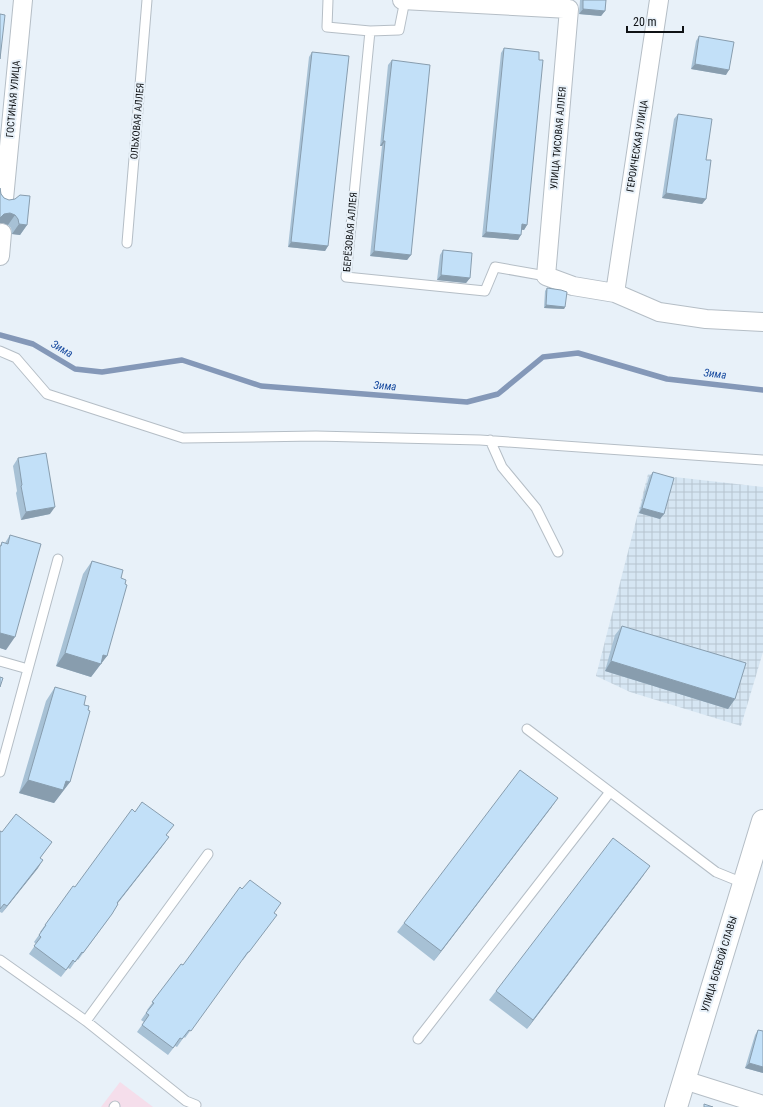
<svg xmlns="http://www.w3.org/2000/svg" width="763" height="1107" font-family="'Roboto Condensed',sans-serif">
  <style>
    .commercial { fill: #f5deeb }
    .industrial { fill: url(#industrial-grid) }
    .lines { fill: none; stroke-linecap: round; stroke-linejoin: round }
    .stream { stroke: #8498b8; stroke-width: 5.5 }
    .service-casing { stroke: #b5bec6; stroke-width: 11 }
    .minor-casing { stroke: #b5bec6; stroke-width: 20 }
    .tertiary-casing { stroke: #b5bec6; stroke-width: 24 }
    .service { stroke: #fff; stroke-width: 9 }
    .minor { stroke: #fff; stroke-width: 18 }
    .tertiary { stroke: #fff; stroke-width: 22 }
    .wall { fill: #a7c1d5 }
    .shaded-wall { fill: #889dae }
    .building { fill: #c2e0f8; stroke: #889dae }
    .labels { text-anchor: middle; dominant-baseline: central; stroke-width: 4; stroke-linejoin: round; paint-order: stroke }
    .street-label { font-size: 10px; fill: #0f1215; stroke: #e8f1f9 }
    .water-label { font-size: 11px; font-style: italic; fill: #1c4ea1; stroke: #e8f1f9 }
  </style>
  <defs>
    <pattern id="industrial-grid" width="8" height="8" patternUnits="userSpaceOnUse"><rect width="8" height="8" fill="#d6e6f3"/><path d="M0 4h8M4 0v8" fill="none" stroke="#b6c4cf"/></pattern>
  </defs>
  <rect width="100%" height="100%" fill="#e8f1f9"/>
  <path class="commercial" d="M 120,1082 L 153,1107 L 101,1107 Z"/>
  <path class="industrial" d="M 648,474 L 763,487 L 763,652 L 741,726 L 630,692 L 596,676 Z"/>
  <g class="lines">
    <path class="stream" d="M 0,335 L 33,344 L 75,369 L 102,372 L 182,360 L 261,386 L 467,402 L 498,394 L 543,357 L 578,353 L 667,379 L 763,390"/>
    <defs>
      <path id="service" d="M 328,0 L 327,27 L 370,31
        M 405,0 L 399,30 L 370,31 L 346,277 L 485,291 L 495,267 L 546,276
        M 127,243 L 147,0
        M 0,351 L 16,358 L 47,394 L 183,438 L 316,436 L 480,440 L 763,460
        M 490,440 L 502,467 L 536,508 L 558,552
        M 0,661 L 28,669
        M 527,729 L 716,872 L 743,883
        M 0,772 L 58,559
        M 0,960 L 86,1021 L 186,1101 L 196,1105
        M 86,1021 L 208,854
        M 418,1039 L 610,792
        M 114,1107 L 115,1106"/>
      <path id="minor" d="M 402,0 L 569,9 L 546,276 L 573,286 L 615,293 L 659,312 L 706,319 L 763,322
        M 4,199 L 23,0
        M 0,256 L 2,233
        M 615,293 L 659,0
        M 684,1080 L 763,1105"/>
      <path id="tertiary" d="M 676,1107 L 763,821"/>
    </defs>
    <use href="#service" class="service-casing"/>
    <use href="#minor" class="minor-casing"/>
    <use href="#tertiary" class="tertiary-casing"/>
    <use href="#service" class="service"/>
    <use href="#minor" class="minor"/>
    <use href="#tertiary" class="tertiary"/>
  </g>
  <path class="wall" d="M 580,0 L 606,0 L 605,11 L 601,16 L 579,14 Z
    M 699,36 L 726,75 L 691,69 L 696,41 Z
    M 504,48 L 527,225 L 524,230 L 522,230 L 518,240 L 482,237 L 501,53 Z
    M 312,52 L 328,246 L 325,251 L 288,247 L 309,57 Z
    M 392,60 L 411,255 L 407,260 L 370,256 L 382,146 L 380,146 L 388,65 Z
    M 678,114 L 706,160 L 706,199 L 702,204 L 662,198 L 674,119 Z
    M 0,188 L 1,194 L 27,225 L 20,235 L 12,234 L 11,228 L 8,225 L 3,223 L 0,223 Z
    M 443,250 L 470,278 L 466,283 L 437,280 L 440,255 Z
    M 547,288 L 565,307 L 564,309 L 544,308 L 545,291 Z
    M 18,458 L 50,514 L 21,520 L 16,493 L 17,491 L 13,466 Z
    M 653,472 L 664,514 L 660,519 L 639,513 L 649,477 Z
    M 10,535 L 6,650 L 0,648 L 0,546 L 2,542 L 5,543 Z
    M 92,561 L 121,578 L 107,656 L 91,677 L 56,666 L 83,574 Z
    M 622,626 L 735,699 L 728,709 L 605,671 L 615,635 Z
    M 55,687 L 84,705 L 70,782 L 54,803 L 19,793 L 46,701 Z
    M 558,798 L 434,961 L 397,932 L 404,923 Z
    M 0,831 L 2,832 L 52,842 L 40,858 L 38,868 L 2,913 L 0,912 Z
    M 164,844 L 118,903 L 107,921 L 78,960 L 77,959 L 70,969 L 68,968 L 61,977 L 29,954 L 36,944 L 34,942 L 41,932 L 40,932 L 45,925 L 75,887 Z
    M 643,876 L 527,1029 L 489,1000 L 496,991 Z
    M 274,913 L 271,922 L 243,960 L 242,959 L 185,1038 L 184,1037 L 177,1047 L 175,1046 L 168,1055 L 137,1032 L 144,1022 L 141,1020 L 148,1010 L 147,1010 L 181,964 L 183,965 Z
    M 758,1030 L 763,1073 L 745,1068 L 755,1035 Z"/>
  <path class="shaded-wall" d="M 583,9 L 605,11 L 601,16 L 579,14 Z
    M 695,64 L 729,70 L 726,75 L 691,69 Z
    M 383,141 L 385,141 L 382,146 L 380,146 Z
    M 666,193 L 706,199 L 702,204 L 662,198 Z
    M 10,213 L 15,215 L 8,225 L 3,223 L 0,223 L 0,218 L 4,214 Z
    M 19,224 L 27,225 L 20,235 L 12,234 Z
    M 522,224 L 527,225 L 524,230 L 519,229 Z
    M 486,232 L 521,235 L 518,240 L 482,237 Z
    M 291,242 L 328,246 L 325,251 L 288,247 Z
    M 374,251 L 411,255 L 407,260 L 370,256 Z
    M 441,275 L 470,278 L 466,283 L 437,280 Z
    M 546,305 L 565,307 L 564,309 L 544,308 Z
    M 55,507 L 50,514 L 21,520 L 26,512 Z
    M 642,508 L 664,514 L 660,519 L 639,513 Z
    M 0,633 L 15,637 L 6,650 L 0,648 Z
    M 65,653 L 103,655 L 107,656 L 91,677 L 56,666 Z
    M 611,661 L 735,699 L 728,709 L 605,671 Z
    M 28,780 L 66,781 L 70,782 L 54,803 L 19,793 Z
    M 558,798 L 551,808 L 434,961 L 441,951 Z
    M 169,837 L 164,844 L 112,910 L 117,903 Z
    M 43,860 L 38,868 L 2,913 L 7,906 Z
    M 650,866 L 643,876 L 527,1029 L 533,1020 Z
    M 749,1063 L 763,1067 L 763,1073 L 745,1068 Z"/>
  <path class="building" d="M 583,0 L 606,0 L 605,11 L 583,9 Z
    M 0,14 L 5,15 L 0,59 Z
    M 699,36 L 734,42 L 729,70 L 695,64 Z
    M 504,48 L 539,52 L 539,60 L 543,60 L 527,225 L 522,224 L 521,235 L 486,232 Z
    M 312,52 L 349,56 L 328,246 L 291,242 Z
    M 392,60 L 430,65 L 411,255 L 374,251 L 385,141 L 383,141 Z
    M 678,114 L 712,119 L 706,160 L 711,160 L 706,199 L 666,193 Z
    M 0,188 L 1,194 L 4,198 L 9,200 L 15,199 L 20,195 L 30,196 L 27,225 L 19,224 L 18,219 L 15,215 L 10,213 L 4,214 L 0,218 Z
    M 443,250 L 472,253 L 470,278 L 441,275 Z
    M 547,288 L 561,290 L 567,292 L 565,307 L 546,305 Z
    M 46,453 L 55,507 L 26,512 L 21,486 L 22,485 L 18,458 Z
    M 653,472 L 674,478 L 664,514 L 642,508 Z
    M 10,535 L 41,544 L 15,637 L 0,633 L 0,546 L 1,546 L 2,542 L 8,544 Z
    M 92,561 L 123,570 L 121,578 L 126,580 L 125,584 L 127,585 L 107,656 L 103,655 L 101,664 L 65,653 Z
    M 622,626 L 746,663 L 735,699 L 611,661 Z
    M 0,677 L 3,678 L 0,687 Z
    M 55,687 L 86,696 L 84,705 L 89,706 L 88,710 L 90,711 L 70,782 L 66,781 L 63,790 L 28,780 Z
    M 520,770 L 558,798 L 441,951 L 404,923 Z
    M 142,802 L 174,825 L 166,835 L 169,837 L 117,903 L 118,904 L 112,914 L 83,953 L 82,952 L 75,962 L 73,960 L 66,970 L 34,946 L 41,937 L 39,935 L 46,925 L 45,925 L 73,886 L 75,887 L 132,809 L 135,812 Z
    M 16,814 L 52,842 L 40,858 L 43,860 L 7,906 L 4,904 L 0,909 L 0,831 L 2,832 Z
    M 613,838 L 650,866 L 533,1020 L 496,991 Z
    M 250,880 L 281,903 L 274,913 L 277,915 L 249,952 L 248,952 L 191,1031 L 189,1030 L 182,1039 L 180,1038 L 173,1048 L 142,1025 L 149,1015 L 146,1013 L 154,1003 L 152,1002 L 181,964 L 183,965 L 240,887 L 242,889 Z
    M 758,1030 L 763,1031 L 763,1067 L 749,1063 Z
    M 704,1104 L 713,1107 L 704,1107 Z"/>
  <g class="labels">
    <g class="street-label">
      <text transform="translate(13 99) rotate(-85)">ГОСТИНАЯ УЛИЦА</text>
      <text transform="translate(137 121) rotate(-85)">ОЛЬХОВАЯ АЛЛЕЯ</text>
      <text transform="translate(558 138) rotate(-85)">УЛИЦА ТИСОВАЯ АЛЛЕЯ</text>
      <text transform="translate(637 146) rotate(-81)">ГЕРОИЧЕСКАЯ УЛИЦА</text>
      <text transform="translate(350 232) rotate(-85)">БЕРЁЗОВАЯ АЛЛЕЯ</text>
      <text transform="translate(719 964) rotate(-73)">УЛИЦА БОЕВОЙ СЛАВЫ</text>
    </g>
    <g class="water-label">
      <text transform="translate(62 349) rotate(30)">Зима</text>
      <text transform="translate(715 374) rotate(6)">Зима</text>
      <text transform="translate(385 386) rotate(4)">Зима</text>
    </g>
  </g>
  <path d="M627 26v6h56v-6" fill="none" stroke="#0f1215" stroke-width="2"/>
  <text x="633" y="26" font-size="12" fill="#0f1215" stroke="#e8f1f9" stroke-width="3" paint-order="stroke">20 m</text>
</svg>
